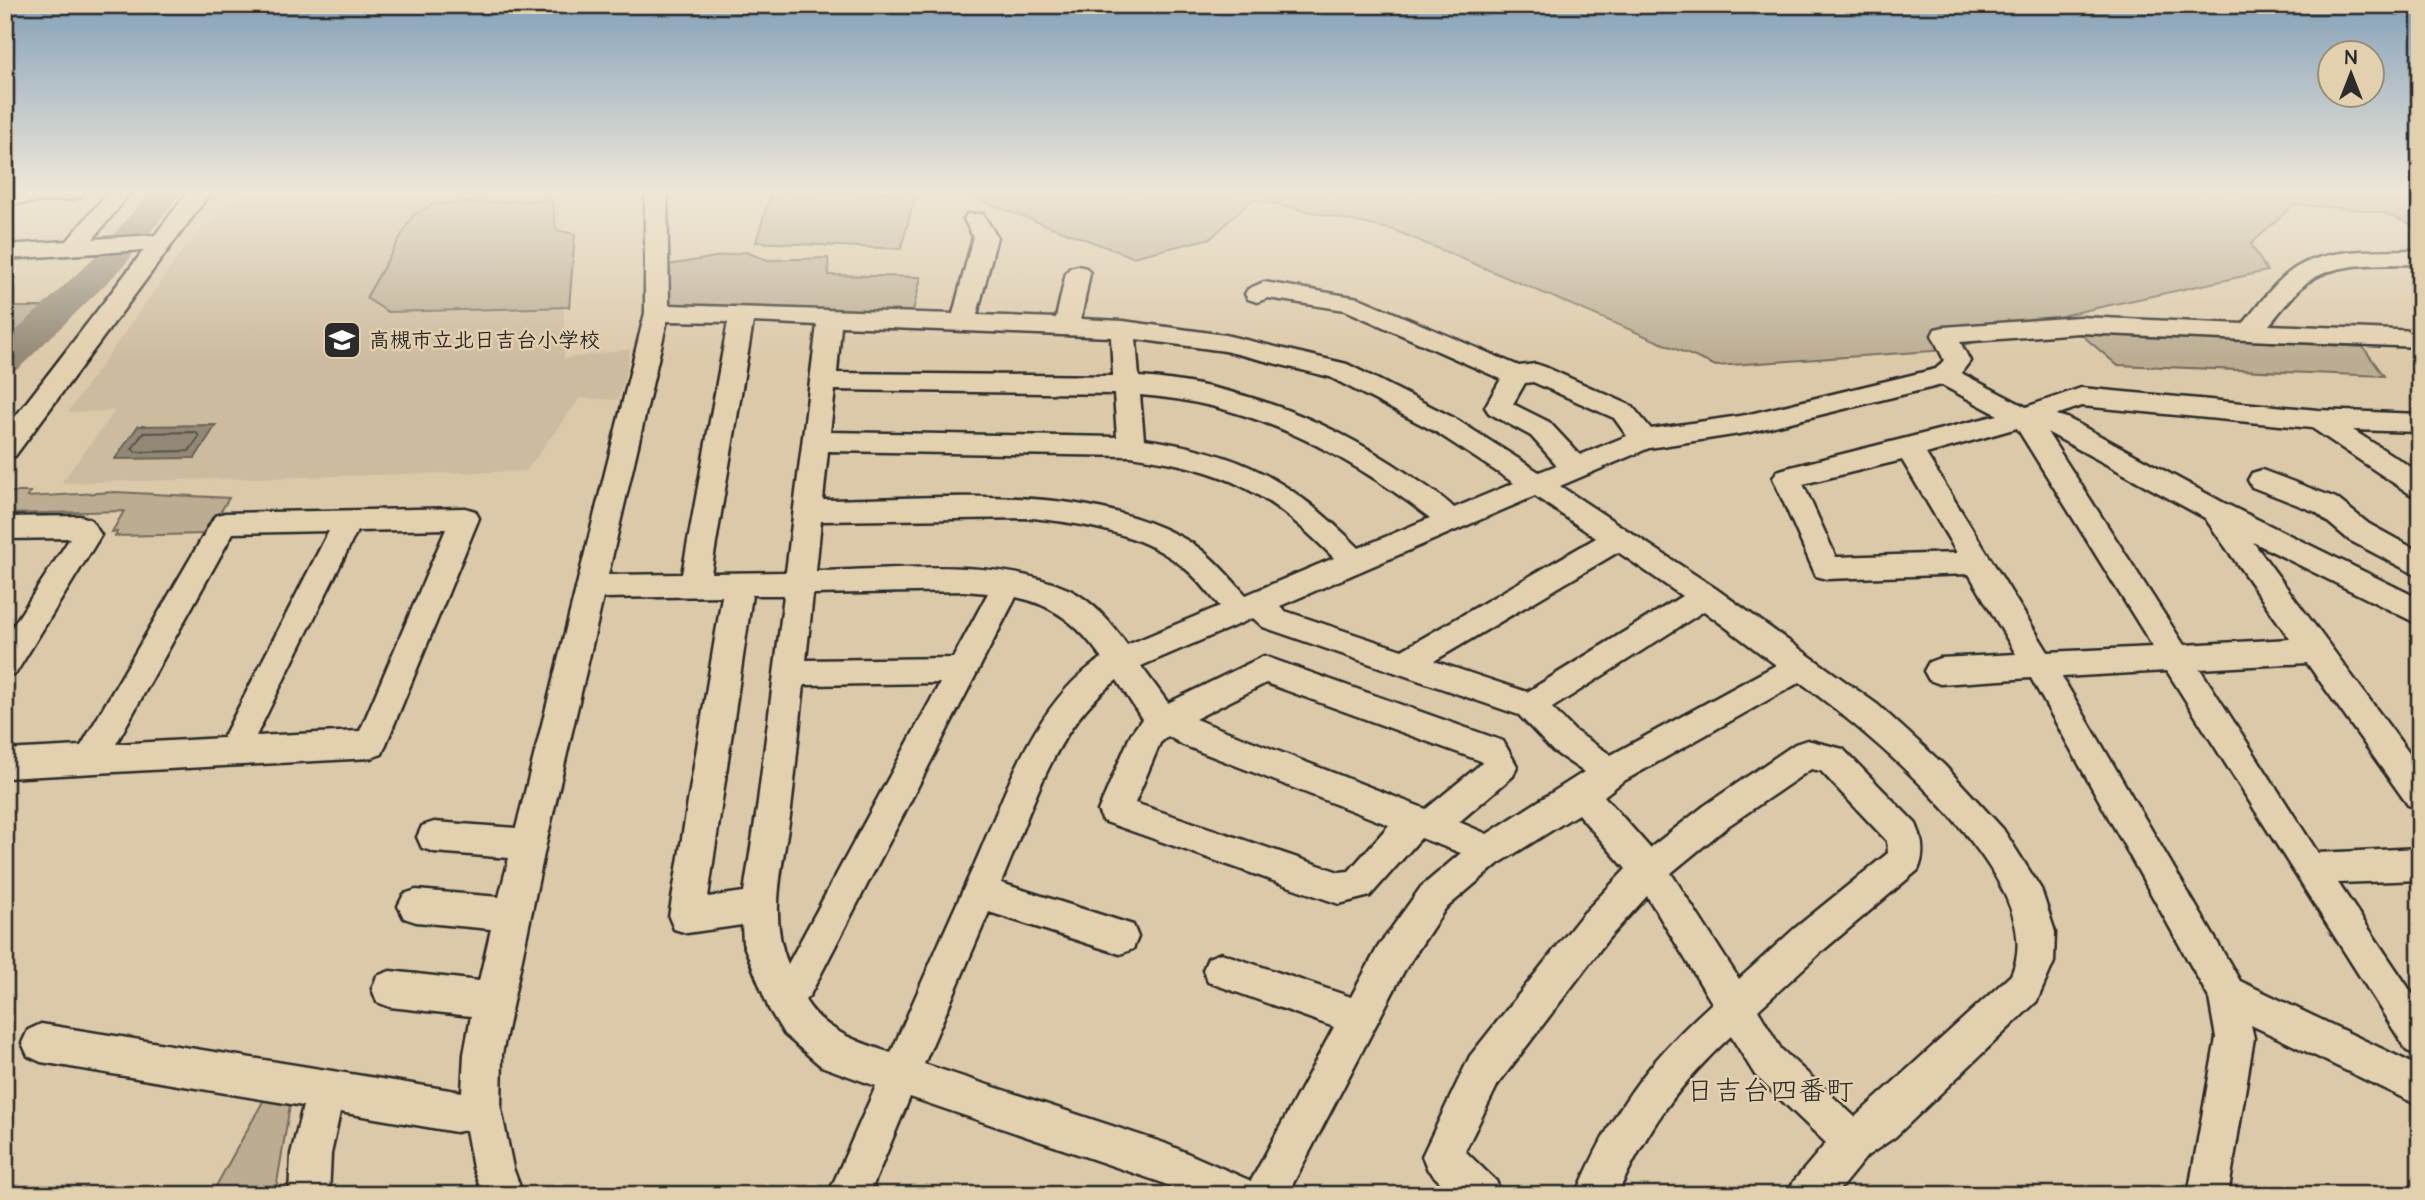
<svg xmlns="http://www.w3.org/2000/svg" width="2425" height="1200" font-family="'Architects Daughter','Klee One',sans-serif">
  <style>
    .built { fill: #ccbb9e }
    .green { fill: #bbac92; stroke: #736c5e; stroke-width: 2 }
    .water { fill: #938875; stroke: #696357; stroke-width: 2 }
    .lines { fill: none; stroke-linecap: round; stroke-linejoin: round }
    .shore { stroke: #555049; stroke-width: 2 }
    .river { fill: #938875; fill-rule: evenodd }
    .minor-casing { stroke: #2b2b2b; stroke-width: 5 }
    .minor { fill: #e3d0ae; fill-rule: evenodd }
    .labels { text-anchor: middle; dominant-baseline: central; stroke-width: 5; stroke-linejoin: round; paint-order: stroke }
    .poi-label { font-size: 21px; font-weight: bold; fill: #2b2b2b; stroke: #e3d0ae; text-anchor: start }
    .near-neighbourhood-label { font-size: 28px; fill: #2b2b2b; stroke: #e3d0ae }
  </style>
  <rect width="100%" height="100%" fill="#dcc9a9"/>
  <filter id="ink" filterUnits="userSpaceOnUse"><feTurbulence type="fractalNoise" baseFrequency=".0143" numOctaves="2"/><feDisplacementMap in="SourceGraphic" scale="14" xChannelSelector="R" yChannelSelector="G"/><feConvolveMatrix kernelMatrix="1 2 1 2 8 2 1 2 1" color-interpolation-filters="sRGB"/></filter>
  <g filter="url(#ink)">
    <path class="built" d="M 245,192 L 560,192 L 556,202 L 563,230 L 572,234 L 564,276 L 564,359 L 630,349 L 626,373 L 618,400 L 580,398 L 526,471 L 61,483 L 115,411 L 68,412 L 179,256 L 199,232 Z"/>
    <path class="green" d="M 771,192 L 916,192 L 901,249 L 756,242 Z
      M 957,192 L 2420,192 L 2420,228 L 2381,212 L 2294,204 L 2251,244 L 2267,271 L 2069,314 L 1947,350 L 1716,366 L 1394,230 L 1252,199 L 1211,238 L 1133,257 Z
      M 552,200 L 556,230 L 575,234 L 569,307 L 388,312 L 366,298 L 413,215 L 434,204 Z
      M 745,252 L 768,260 L 828,258 L 829,275 L 921,277 L 912,316 L 669,307 L 662,266 Z
      M 5,307 L 46,307 L 5,349 Z
      M 2085,332 L 2363,347 L 2384,376 L 2117,365 L 2083,336 Z
      M 8,492 L 30,492 L 27,497 L 115,492 L 229,498 L 207,534 L 115,536 L 117,532 L 112,532 L 124,511 L 5,514 L 5,496 Z
      M 266,1096 L 291,1099 L 275,1195 L 211,1195 Z"/>
    <path class="water" d="M 216,425 L 195,458 L 115,459 L 138,426 Z"/>
    <g class="lines">
      <path class="shore" d="M 196,432 L 199,437 L 189,451 L 136,452 L 132,449 L 143,433 Z"/>
      <path class="river" d="M 149,192 L 182,192 L 122,268 L 18,369 L 5,373 L 5,341 L 98,254 Z"/>
      <defs>
        <path id="minor" d="M 5,192 L 83,192 L 80,197 L 72,199 L 5,204 Z
          M 108,192 L 131,192 L 93,239 L 155,235 L 188,192 L 211,192 L 15,456 L 5,458 L 5,430 L 144,250 L 5,259 L 5,245 L 67,241 Z
          M 645,192 L 667,192 L 669,305 L 953,314 L 973,237 L 964,219 L 967,214 L 983,214 L 997,237 L 977,315 L 1056,318 L 1066,273 L 1070,268 L 1078,266 L 1086,268 L 1090,273 L 1081,319 L 1123,321 L 1225,335 L 1347,364 L 1454,418 L 1539,472 L 1557,465 L 1531,436 L 1489,413 L 1485,407 L 1501,379 L 1345,310 L 1268,298 L 1257,302 L 1248,299 L 1245,294 L 1248,289 L 1264,282 L 1359,298 L 1519,366 L 1536,364 L 1545,367 L 1632,406 L 1651,429 L 1746,415 L 1936,369 L 1944,360 L 1932,335 L 1935,329 L 1944,327 L 2079,317 L 2243,324 C 2258,306 2272,285 2291,271 C 2325,246 2380,251 2420,250 L 2420,264 C 2384,265 2336,260 2306,283 C 2292,295 2281,311 2269,325 L 2420,331 L 2420,347 L 2079,333 L 1960,342 L 1970,361 L 1961,373 L 2026,407 L 2081,388 L 2318,410 L 2420,414 L 2420,432 L 2353,430 L 2420,473 L 2420,497 L 2410,494 L 2312,428 L 2082,406 L 2056,415 L 2067,418 L 2224,503 L 2420,599 L 2420,625 L 2253,542 L 2420,768 L 2420,809 L 2408,805 L 2307,663 L 2200,669 L 2318,853 L 2420,848 L 2420,880 L 2338,883 L 2420,1005 L 2420,1056 L 2407,1051 L 2167,671 L 2062,677 L 2240,981 L 2420,1067 L 2420,1106 L 2251,1025 L 2254,1038 L 2228,1195 L 2188,1195 L 2216,1038 L 2209,998 L 2031,678 L 1940,684 L 1929,680 L 1924,671 L 1929,662 L 1940,658 L 2016,654 L 1969,574 L 1826,579 L 1816,576 L 1773,478 L 1777,471 L 1787,468 L 1998,415 L 1942,385 L 1746,433 L 1649,448 L 1560,486 L 1715,588 L 1878,705 L 1944,765 L 2003,829 L 2041,889 L 2055,932 L 2054,962 L 2037,1001 L 1895,1137 L 1867,1156 L 1835,1195 L 1788,1195 L 1794,1181 L 1826,1143 L 1755,1075 L 1731,1036 C 1677,1086 1648,1128 1617,1195 L 1576,1195 C 1610,1113 1647,1062 1712,1003 L 1647,896 L 1608,939 L 1498,1084 L 1465,1151 L 1496,1181 L 1502,1195 L 1453,1195 L 1428,1170 L 1422,1156 L 1470,1056 L 1582,915 L 1626,869 L 1578,814 L 1498,864 L 1445,909 L 1404,971 L 1287,1195 L 1189,1195 L 1160,1182 L 910,1097 L 869,1195 L 828,1195 L 876,1086 L 821,1066 L 784,1034 L 769,1009 L 743,943 L 742,925 L 687,933 L 674,929 L 669,917 L 722,596 L 603,598 L 546,844 L 502,1054 L 501,1109 L 513,1168 L 523,1195 L 483,1195 L 473,1168 L 466,1130 L 456,1132 L 340,1112 L 331,1154 L 329,1195 L 289,1195 L 291,1154 L 303,1106 L 41,1062 L 28,1056 L 22,1043 L 28,1030 L 41,1024 L 462,1092 L 464,1054 L 471,1016 L 390,1007 L 377,1002 L 372,989 L 377,976 L 390,971 L 479,981 L 491,929 L 416,922 L 404,918 L 398,906 L 404,894 L 416,890 L 499,897 L 509,858 L 434,852 L 422,848 L 417,837 L 422,826 L 434,822 L 516,828 L 645,313 ZM 667,321 L 728,322 L 682,574 L 608,575 ZM 753,322 L 817,325 L 786,572 L 711,573 ZM 841,326 L 1111,337 L 1113,376 L 837,373 ZM 1136,339 L 1225,351 L 1330,377 L 1436,432 L 1514,483 L 1454,508 C 1442,496 1426,486 1411,476 C 1330,420 1238,384 1139,377 ZM 1533,382 L 1614,418 L 1627,436 L 1580,455 L 1549,422 L 1513,404 L 1525,383 ZM 835,390 L 1114,394 L 1117,437 L 830,432 ZM 1140,395 C 1251,403 1344,452 1430,518 L 1359,548 C 1289,479 1242,453 1144,439 ZM 2017,428 L 2153,647 L 2048,652 L 1926,454 ZM 2047,432 L 2205,518 L 2290,639 L 2184,645 ZM 828,451 L 1131,456 C 1227,470 1266,490 1334,558 L 1246,595 C 1228,576 1211,554 1188,541 C 1085,481 939,499 823,500 ZM 1902,460 L 1957,553 L 1836,557 L 1803,484 ZM 1535,496 L 1596,538 L 1402,650 L 1285,611 L 1280,606 ZM 1033,518 C 1085,524 1145,533 1187,570 C 1199,580 1209,594 1220,606 L 1127,645 C 1112,624 1094,602 1070,590 C 996,556 896,570 816,571 L 821,521 ZM 1618,552 L 1682,596 L 1527,692 L 1434,661 ZM 964,591 L 988,593 L 953,658 L 806,660 L 813,594 ZM 752,595 L 784,595 L 757,809 L 744,892 L 708,897 ZM 1016,597 C 1055,605 1079,626 1102,658 C 1032,704 1006,794 973,868 C 945,929 918,991 891,1053 C 858,1042 824,1031 805,1000 L 810,995 ZM 1704,611 L 1776,665 L 1611,755 L 1575,731 L 1552,708 ZM 1253,618 L 1263,627 L 1519,715 L 1553,751 L 1584,772 L 1487,834 L 1459,822 L 1513,776 L 1517,766 L 1503,741 L 1264,656 L 1168,703 L 1141,666 ZM 1117,680 L 1142,719 L 1131,734 L 1098,811 L 1103,821 L 1339,904 L 1370,896 L 1421,838 L 1461,853 L 1421,887 L 1378,947 L 1351,997 L 1221,953 L 1208,958 L 1203,970 L 1208,982 L 1334,1027 L 1251,1181 L 1164,1143 L 924,1064 L 989,912 L 1120,954 L 1133,949 L 1138,937 L 1133,925 L 1001,883 C 1031,813 1053,727 1117,680 ZM 1800,682 C 1866,731 2055,882 2011,975 L 1855,1117 L 1781,1049 L 1758,1010 L 1820,953 L 1918,870 C 1925,855 1923,840 1916,824 L 1843,749 L 1807,740 L 1795,744 L 1704,806 L 1650,848 L 1604,796 L 1622,782 ZM 940,683 L 788,964 C 767,914 784,861 791,809 C 796,768 799,727 804,685 ZM 1266,683 L 1481,761 L 1482,763 L 1426,809 L 1195,719 ZM 1168,736 L 1183,745 L 1389,825 L 1349,871 L 1339,872 L 1135,803 L 1160,743 ZM 1811,769 L 1821,771 L 1887,841 L 1888,853 L 1794,929 L 1739,979 L 1671,873 L 1728,826 Z
          M 2262,470 L 2336,498 L 2369,524 L 2420,552 L 2420,577 L 2349,540 L 2316,512 L 2252,487 L 2248,480 L 2252,473 Z
          M 465,508 L 475,511 L 479,518 L 382,754 L 371,758 L 5,778 L 5,750 L 81,746 L 215,516 L 225,513 ZM 446,529 L 360,731 L 256,736 L 357,531 ZM 329,531 L 223,738 L 116,744 L 233,533 Z
          M 81,516 L 91,520 L 101,535 L 16,673 L 5,676 L 5,638 L 70,538 L 5,539 L 5,517 Z"/>
      </defs>
      <use href="#minor" class="minor-casing"/>
      <use href="#minor" class="minor"/>
    </g>
  </g>
  <linearGradient id="sky" x2="0" y2="1"><stop stop-color="#86a2ba"/><stop offset="0.53" stop-color="#efe7d8"/><stop offset="1" stop-color="#efe7d8" stop-opacity="0"/></linearGradient>
  <rect width="2425" height="360" fill="url(#sky)"/>
  <defs>
    <symbol id="school-square" viewBox="-11 -11 22 22"><rect x="-9" y="-9" width="18" height="18" rx="4" fill="#2b2b2b" stroke="#e3d0ae"/><path d="M0-5L7-2L0 1L-7-2ZM-4 1L0 2.5L4 1V4Q0 6-4 4Z" fill="#fff"/></symbol>
  </defs>
  <g fill-rule="evenodd">
    <use href="#school-square" x="320" y="318" width="44" height="44"/>
  </g>
  <g class="labels">
    <g class="poi-label">
      <text x="369" y="340">高槻市立北日吉台小学校</text>
    </g>
    <g class="near-neighbourhood-label">
      <text x="1770" y="1091">日吉台四番町</text>
    </g>
  </g>
  <rect width="2425" height="1200" fill="none" stroke="#e3d0ae" stroke-width="28"/>
  <rect x="14" y="14" width="2397" height="1172" fill="none" stroke="#2b2b2b" stroke-width="2.5" filter="url(#ink)"/>
  <g transform="translate(2351 74)"><circle r="33" fill="#e3d0ae" stroke="#998e7a" stroke-width="2"/>
  <path d="M0-5L12 26L0 18L-12 26Z" fill="#2b2b2b"/>
  <text y="-10" font-size="19" font-weight="bold" text-anchor="middle" fill="#2b2b2b">N</text>
  </g>
</svg>
